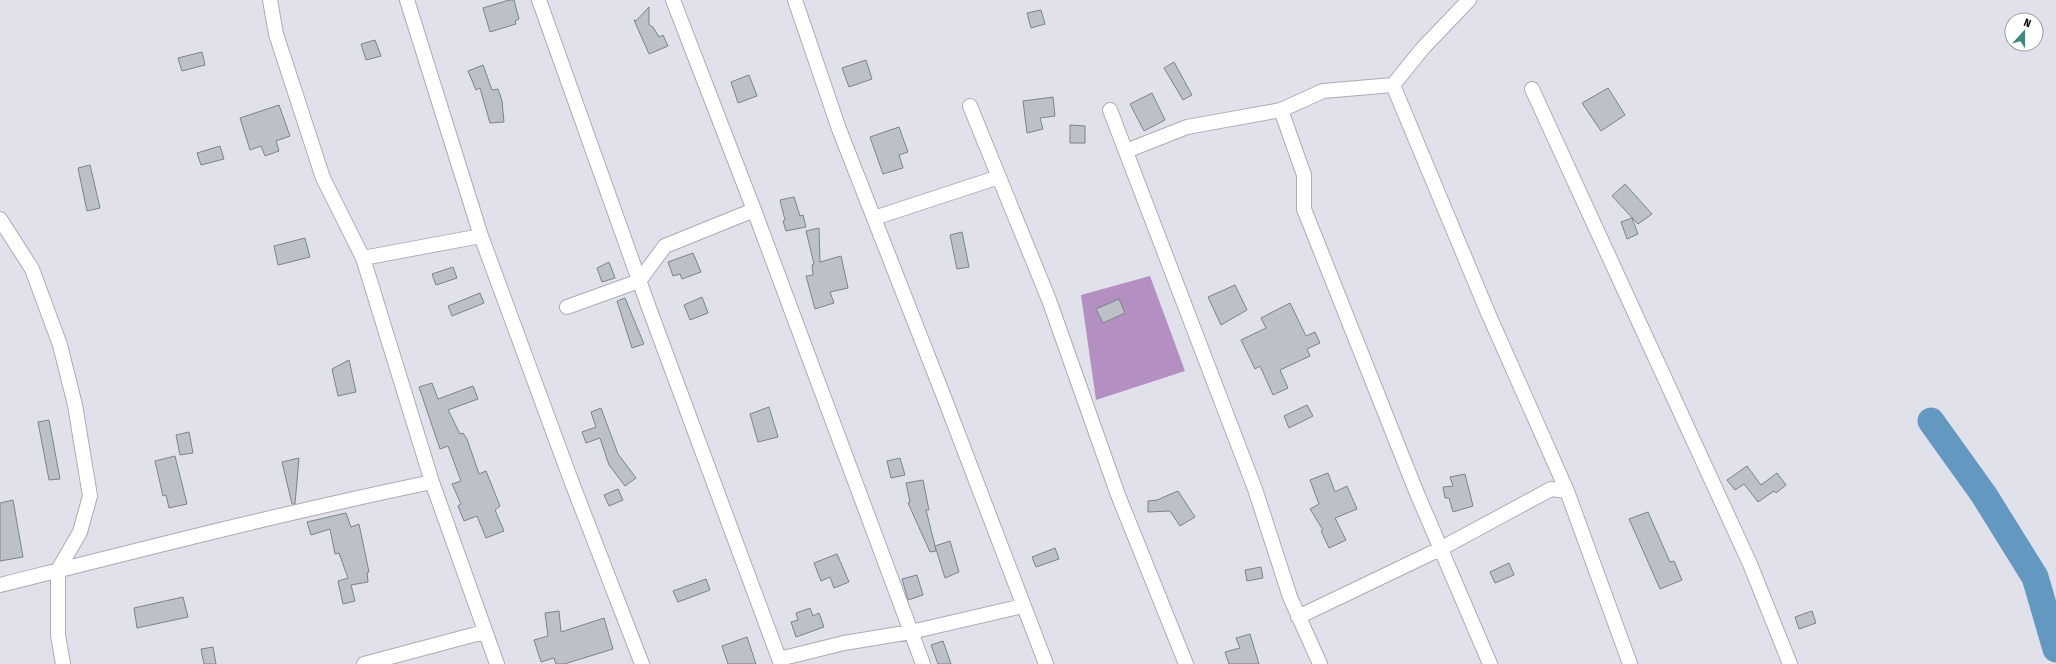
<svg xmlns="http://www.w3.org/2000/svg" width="2056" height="664" font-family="'Fira Sans Condensed',sans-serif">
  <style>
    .forest { fill: #b48fc1 }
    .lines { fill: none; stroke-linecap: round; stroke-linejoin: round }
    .river { stroke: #6398c1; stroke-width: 27 }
    .building { fill: #bcc1c9; stroke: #7e828a }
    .minor-casing { stroke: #abacb5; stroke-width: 16 }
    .minor { stroke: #fff; stroke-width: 14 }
  </style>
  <rect width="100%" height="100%" fill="#e0e1ea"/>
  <path class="forest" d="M 1150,276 L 1185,371 L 1096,400 L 1081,295 Z"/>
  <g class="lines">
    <path class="river" d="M 1931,421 L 1984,495 L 2035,577 L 2056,649"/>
  </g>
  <path class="building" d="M 509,0 L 514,0 L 519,19 L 515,21 L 516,24 L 490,32 L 483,8 Z
    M 649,7 L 649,25 L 653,27 L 659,37 L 663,35 L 668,46 L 649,54 L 634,20 L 636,21 Z
    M 1041,10 L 1045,24 L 1031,28 L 1027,13 Z
    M 375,40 L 381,56 L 366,60 L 361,44 Z
    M 202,52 L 205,65 L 182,71 L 178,58 Z
    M 866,60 L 872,79 L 849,87 L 842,68 Z
    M 1174,62 L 1192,95 L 1183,100 L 1164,68 Z
    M 483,65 L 492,90 L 498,89 L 502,101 L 504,122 L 490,123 L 480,88 L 476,90 L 468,71 Z
    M 749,75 L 757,96 L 738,103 L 731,82 Z
    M 1608,88 L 1625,115 L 1601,131 L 1582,103 Z
    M 1152,93 L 1165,120 L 1144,131 L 1130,104 Z
    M 1053,97 L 1055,116 L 1040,118 L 1043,129 L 1027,133 L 1023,101 Z
    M 279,105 L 290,136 L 276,141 L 279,151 L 265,156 L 261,146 L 250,150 L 240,118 Z
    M 1070,125 L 1085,126 L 1085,143 L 1070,143 Z
    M 899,127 L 908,152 L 899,155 L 903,168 L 883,174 L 870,137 Z
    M 220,146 L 224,159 L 201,165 L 197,153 Z
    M 90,165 L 100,208 L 87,211 L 78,168 Z
    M 1625,184 L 1652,214 L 1638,224 L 1612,196 Z
    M 794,197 L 800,216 L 803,215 L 806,227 L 786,231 L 783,221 L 785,220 L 780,200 Z
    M 1632,218 L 1638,234 L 1627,239 L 1621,222 Z
    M 819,228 L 820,262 L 841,256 L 848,288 L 830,292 L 834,303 L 815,309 L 806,276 L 813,275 L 812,265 L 814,264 L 806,231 Z
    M 962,232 L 969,267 L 957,269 L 950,235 Z
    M 305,238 L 310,257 L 278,265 L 274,246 Z
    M 693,253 L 701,272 L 682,279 L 680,274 L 673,276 L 668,262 Z
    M 609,262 L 615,278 L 602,282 L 597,268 Z
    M 453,267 L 457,278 L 436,285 L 432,274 Z
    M 1235,285 L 1247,310 L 1221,325 L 1208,297 Z
    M 480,293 L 484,303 L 452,316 L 448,306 Z
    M 702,297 L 708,313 L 690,320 L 684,305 Z
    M 625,298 L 644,344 L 632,348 L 617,301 Z
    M 1119,299 L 1125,313 L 1103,323 L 1096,309 Z
    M 1290,303 L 1306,336 L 1315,332 L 1320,343 L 1307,349 L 1310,356 L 1280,370 L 1288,388 L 1273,395 L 1260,366 L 1255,369 L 1241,340 L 1266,328 L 1261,318 Z
    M 349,360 L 356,392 L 338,396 L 332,369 Z
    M 432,383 L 438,399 L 473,386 L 478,399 L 448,410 L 460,434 L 463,433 L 467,439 L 479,474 L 486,471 L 500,506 L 495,510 L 504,531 L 486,538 L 477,516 L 464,521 L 458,506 L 461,504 L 452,484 L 461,481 L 448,446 L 440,449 L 419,387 Z
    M 1307,405 L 1313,416 L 1289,428 L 1284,416 Z
    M 769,407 L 778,437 L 758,442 L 750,414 Z
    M 601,408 L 618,454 L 636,478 L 625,486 L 609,465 L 600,438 L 586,443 L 582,432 L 596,427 L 591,412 Z
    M 49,420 L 60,479 L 49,480 L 38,422 Z
    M 189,432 L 193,453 L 180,455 L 176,435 Z
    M 175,456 L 187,504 L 169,508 L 166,495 L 163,496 L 155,461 Z
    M 299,458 L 295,504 L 292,504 L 282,462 Z
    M 900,458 L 905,475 L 891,478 L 887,461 Z
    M 1747,466 L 1761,485 L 1777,473 L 1786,485 L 1776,493 L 1774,491 L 1758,502 L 1744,484 L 1735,490 L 1727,480 Z
    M 1328,473 L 1335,492 L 1347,486 L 1357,509 L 1335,518 L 1346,540 L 1329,548 L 1321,531 L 1323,530 L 1310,509 L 1319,504 L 1310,480 Z
    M 1465,474 L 1473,506 L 1453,512 L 1449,498 L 1445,498 L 1443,487 L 1453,486 L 1450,477 Z
    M 923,480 L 929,510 L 926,510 L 935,546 L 950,541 L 959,572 L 945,578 L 935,546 L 936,551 L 930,552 L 908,503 L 910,502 L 906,483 Z
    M 618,489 L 623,500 L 609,506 L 604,495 Z
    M 1178,491 L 1195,517 L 1180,526 L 1170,511 L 1148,512 L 1148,501 L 1157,500 Z
    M 13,500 L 23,557 L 0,561 L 0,503 Z
    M 1648,512 L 1670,562 L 1674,561 L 1682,580 L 1660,589 L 1629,519 Z
    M 346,513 L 351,527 L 359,524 L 369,572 L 367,573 L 368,582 L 351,585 L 355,601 L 343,604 L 338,581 L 348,578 L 339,553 L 335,554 L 330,529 L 311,535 L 307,522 Z
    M 1055,548 L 1059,559 L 1036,567 L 1032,557 Z
    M 837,554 L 849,582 L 834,588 L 830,577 L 821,581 L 814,563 Z
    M 1509,563 L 1514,575 L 1495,583 L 1490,572 Z
    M 1261,567 L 1263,578 L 1247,581 L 1245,570 Z
    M 917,575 L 923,595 L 908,600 L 902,579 Z
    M 706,579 L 710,590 L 678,602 L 673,591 Z
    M 183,597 L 188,617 L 137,628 L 134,608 Z
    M 810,608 L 813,616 L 819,613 L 824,627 L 796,637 L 791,622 L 798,620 L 796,613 Z
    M 559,611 L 561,632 L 604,618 L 613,649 L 564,664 L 556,664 L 554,658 L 541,662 L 534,640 L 548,636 L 545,613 Z
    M 1812,611 L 1816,623 L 1799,629 L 1795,617 Z
    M 1250,634 L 1259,664 L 1229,664 L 1225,652 L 1240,648 L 1236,638 Z
    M 747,637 L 756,664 L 728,664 L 722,646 Z
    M 943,641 L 951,664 L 938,664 L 931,645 Z
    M 213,647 L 216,664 L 204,664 L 201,649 Z"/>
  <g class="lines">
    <defs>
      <path id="minor" d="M 270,0 L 276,34 L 323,178 L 363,258 L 432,482 L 497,664
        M 407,0 L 481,236 L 572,483 L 642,664
        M 539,0 L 649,308 L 781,664
        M 673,0 L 754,210 L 923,664
        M 795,0 L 839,129 L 944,397 L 1046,664
        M 1469,0 L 1423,48 L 1393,85 L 1488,313 L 1567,491 L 1630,664
        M 1532,89 L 1750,564 L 1790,664
        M 970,106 L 1049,300 L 1118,495 L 1186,664
        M 1110,110 L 1255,489 L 1290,597 L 1320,664
        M 1281,110 L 1304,175 L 1304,209 L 1416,491 L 1490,664
        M 1126,151 L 1187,127 L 1281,110 L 1323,91 L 1393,85
        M 874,218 L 999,177
        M 0,219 L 32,269 L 60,345 L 75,405 L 90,496 L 80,532 L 58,570 L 58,635 L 63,664
        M 363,258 L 481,236
        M 567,307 L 639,281 L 665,246 L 754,210
        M 0,585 C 143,549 287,512 432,482
        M 1298,617 L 1440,549 L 1551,489 L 1567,491
        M 779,659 L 844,643 L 911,632 L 1023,606
        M 364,664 L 484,632"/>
    </defs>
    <use href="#minor" class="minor-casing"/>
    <use href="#minor" class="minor"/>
  </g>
  <g transform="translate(2024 32) rotate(21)"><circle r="19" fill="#ffffff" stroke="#9e9e9f"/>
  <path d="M0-3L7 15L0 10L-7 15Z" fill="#40867f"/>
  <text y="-6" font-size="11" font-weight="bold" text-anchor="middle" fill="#0c0c0f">N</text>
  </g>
</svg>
